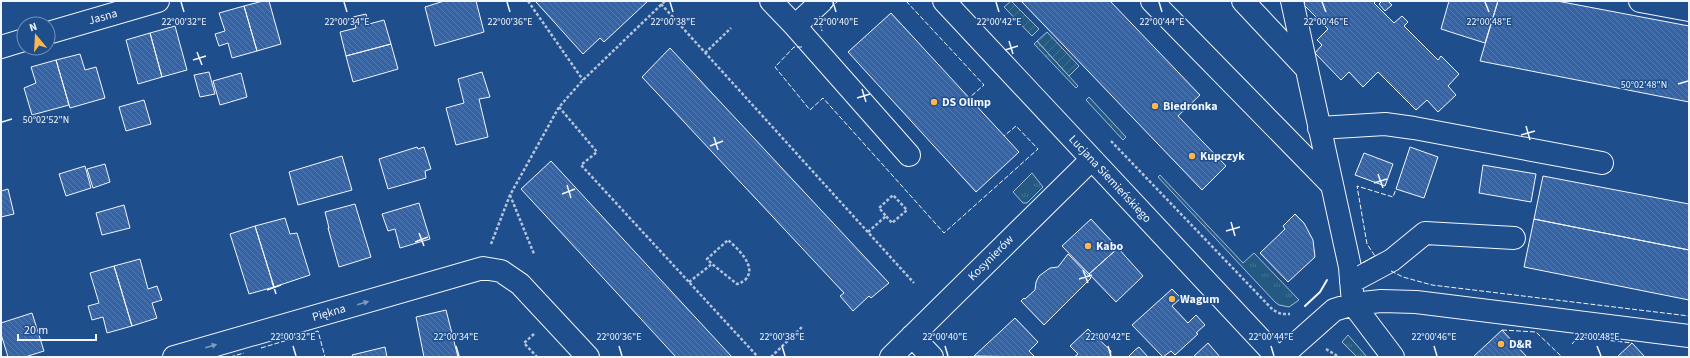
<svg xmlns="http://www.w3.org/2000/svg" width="1690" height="358" font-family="'Source Sans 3',sans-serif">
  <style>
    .grass { fill: url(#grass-tufts); stroke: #a8bbd7 }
    .garden { fill: url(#garden-furrows); stroke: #a8bbd7 }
    .building { fill: url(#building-back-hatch); stroke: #f2f6ff }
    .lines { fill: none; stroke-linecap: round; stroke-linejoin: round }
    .minor-casing { stroke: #f2f6ff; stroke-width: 24 }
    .path { stroke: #b3c4dc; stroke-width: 2.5; stroke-dasharray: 3 2; stroke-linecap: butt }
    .minor { stroke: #1f4e8c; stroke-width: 22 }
    .fence { stroke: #f2f6ff; stroke-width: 1; stroke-dasharray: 5 2; stroke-linecap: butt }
    .wall { stroke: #f2f6ff; stroke-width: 2 }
    .oneway { fill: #7e9ac0 }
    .ticks { fill: none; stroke: #f2f6ff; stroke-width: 1.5 }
    .poi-dot { fill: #ffb74d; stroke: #1f4e8c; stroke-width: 1.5 }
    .labels { text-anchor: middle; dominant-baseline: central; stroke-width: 3; stroke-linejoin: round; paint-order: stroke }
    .street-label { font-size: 12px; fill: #f2f6ff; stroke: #1f4e8c }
    .poi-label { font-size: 12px; font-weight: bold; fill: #f2f6ff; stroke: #1f4e8c; text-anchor: start }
    .ticks-label { font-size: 10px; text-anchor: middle; fill: #f2f6ff; stroke: #1f4e8c; stroke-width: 3; stroke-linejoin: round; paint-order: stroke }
  </style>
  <defs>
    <pattern id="grass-tufts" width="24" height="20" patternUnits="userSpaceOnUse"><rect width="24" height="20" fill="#245a82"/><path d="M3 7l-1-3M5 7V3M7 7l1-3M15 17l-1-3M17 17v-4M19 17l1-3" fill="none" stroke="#447295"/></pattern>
    <pattern id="garden-furrows" width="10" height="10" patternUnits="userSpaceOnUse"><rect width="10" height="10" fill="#245a82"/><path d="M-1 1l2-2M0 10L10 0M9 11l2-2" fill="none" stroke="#447295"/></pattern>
    <pattern id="building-back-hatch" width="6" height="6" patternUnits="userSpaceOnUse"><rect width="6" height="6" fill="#3563a3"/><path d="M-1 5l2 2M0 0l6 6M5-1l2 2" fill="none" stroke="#537ab1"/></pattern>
  </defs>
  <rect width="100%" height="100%" fill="#1f4e8c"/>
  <path class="grass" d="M 1037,41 L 1078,86 L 1076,88 L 1034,44 Z
    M 1089,97 L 1126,137 L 1123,140 L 1086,100 Z
    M 1032,173 L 1043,187 L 1027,203 L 1023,203 L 1013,192 Z
    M 1160,175 L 1243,263 L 1254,253 L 1299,300 L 1289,307 L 1279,305 L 1275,302 L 1158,177 Z
    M 1348,335 L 1367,357 L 1357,357 L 1342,342 Z"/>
  <path class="garden" d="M 1011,1 L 1039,29 L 1032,36 L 1004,7 Z
    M 1047,32 L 1079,66 L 1069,76 L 1037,41 Z"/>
  <path class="building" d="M 263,1 L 269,1 L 281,44 L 257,51 L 244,6 Z
    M 444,1 L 476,1 L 484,32 L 435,46 L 425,7 Z
    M 537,1 L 648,1 L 604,42 L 600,38 L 583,54 L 536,2 Z
    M 1021,1 L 1110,1 L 1200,95 L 1178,116 L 1226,166 L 1202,190 Z
    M 1306,1 L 1376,1 L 1374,3 L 1394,23 L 1402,16 L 1408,22 L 1404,26 L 1438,60 L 1441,56 L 1459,74 L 1448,86 L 1456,95 L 1438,112 L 1427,100 L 1416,110 L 1378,72 L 1363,87 L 1349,72 L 1341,80 L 1315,53 L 1322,45 L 1317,40 L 1328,29 L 1303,4 Z
    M 1382,1 L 1388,1 L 1392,5 L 1385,11 L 1379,4 Z
    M 1449,1 L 1498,1 L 1485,43 L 1441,29 Z
    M 1498,1 L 1557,1 L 1689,26 L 1689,102 L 1480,61 Z
    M 244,6 L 257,51 L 232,58 L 228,43 L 219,46 L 215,34 L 225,31 L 219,13 Z
    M 891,13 L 1019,152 L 976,192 L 848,52 Z
    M 366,14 L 369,24 L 384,20 L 391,44 L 346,56 L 340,32 L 356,28 L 353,17 Z
    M 175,26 L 187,70 L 162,77 L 150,33 Z
    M 150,33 L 162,77 L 138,84 L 126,40 Z
    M 391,44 L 398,69 L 353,82 L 346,56 Z
    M 670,48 L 889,283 L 871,298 L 869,296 L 853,311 L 840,296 L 844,293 L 642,77 Z
    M 80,54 L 85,70 L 96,67 L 105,98 L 70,108 L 56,60 Z
    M 56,60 L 69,105 L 32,115 L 24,88 L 36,83 L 31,67 Z
    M 209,72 L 215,94 L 200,97 L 194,75 Z
    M 482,72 L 490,97 L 479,99 L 488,137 L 456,145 L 446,108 L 464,103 L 458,79 Z
    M 241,73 L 247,97 L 220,105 L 213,81 Z
    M 144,100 L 151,124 L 126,131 L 119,107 Z
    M 417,147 L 418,149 L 424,147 L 431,169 L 425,171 L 426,178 L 388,189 L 379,159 Z
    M 1410,147 L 1438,157 L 1424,198 L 1396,189 Z
    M 1364,153 L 1393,164 L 1385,186 L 1355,175 Z
    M 342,156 L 352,190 L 298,205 L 289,172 Z
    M 551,161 L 732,357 L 676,357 L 521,189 Z
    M 105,164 L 110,182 L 93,188 L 87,169 Z
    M 1483,165 L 1536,174 L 1531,202 L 1479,193 Z
    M 85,166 L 91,188 L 66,196 L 59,174 Z
    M 1543,176 L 1689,204 L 1689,250 L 1534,219 Z
    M 8,189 L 14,214 L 1,217 L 1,191 Z
    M 419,203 L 430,239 L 400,248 L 395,229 L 388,231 L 382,214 Z
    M 355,204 L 371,257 L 339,267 L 328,228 L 329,228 L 325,212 Z
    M 124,205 L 130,228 L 102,235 L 96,213 Z
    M 1295,214 L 1304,223 L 1313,240 L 1315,257 L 1288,282 L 1260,253 L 1285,229 L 1283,226 Z
    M 285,218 L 290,234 L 297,233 L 310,275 L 274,287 L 255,226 Z
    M 1091,219 L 1118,248 L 1089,274 L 1062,246 Z
    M 1534,219 L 1689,250 L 1689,300 L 1524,267 Z
    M 255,226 L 274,287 L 249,294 L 230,234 Z
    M 1118,248 L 1143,276 L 1116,302 L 1089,274 Z
    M 1068,254 L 1091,278 L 1044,325 L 1021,301 L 1024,298 L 1025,299 L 1035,290 L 1036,282 L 1039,276 L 1050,268 L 1058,267 Z
    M 140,259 L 148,289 L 157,286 L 162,300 L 152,303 L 157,318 L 132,326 L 114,266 Z
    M 114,266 L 132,326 L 107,333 L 103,317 L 92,320 L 88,306 L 99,303 L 90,273 Z
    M 1172,289 L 1181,298 L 1172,306 L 1188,323 L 1196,315 L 1205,325 L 1196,333 L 1198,334 L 1175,355 L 1171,351 L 1163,357 L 1132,325 Z
    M 446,310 L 458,357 L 424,357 L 416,317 Z
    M 32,313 L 44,351 L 25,357 L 8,357 L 1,334 L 1,323 Z
    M 1015,318 L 1038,342 L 1029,351 L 1034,356 L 1033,357 L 974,356 Z
    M 1088,329 L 1111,351 L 1110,357 L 1074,357 L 1078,354 L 1070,346 Z
    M 1502,330 L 1527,357 L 1473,357 Z
    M 1208,343 L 1220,357 L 1194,357 L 1194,356 Z
    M 1632,343 L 1645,357 L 1617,357 Z
    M 385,347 L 387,357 L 353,357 L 352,355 Z
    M 1139,347 L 1148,357 L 1128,357 L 1135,350 Z"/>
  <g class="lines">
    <defs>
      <path id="minor" d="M 771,1 L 795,26 L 909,155
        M 944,1 L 1277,357
        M 1152,1 L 1332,185
        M 1243,1 L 1305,67
        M 1292,1 L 1350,267 L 1353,304 L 1393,357
        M 1640,1 L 1689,10
        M 795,26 L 822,1
        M 48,33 L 158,1
        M 1,47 L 24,40
        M 1319,128 L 1385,124 L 1414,128 L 1602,163
        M 1351,282 L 1392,260 L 1425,233 L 1514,238
        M 912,336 L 932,357
        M 174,357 L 483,268 L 501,271 L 520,284 L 588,357
        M 891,357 L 1091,160
        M 1281,357 L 1334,310 L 1353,304 L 1381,301 L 1416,302 L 1689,336"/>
    </defs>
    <use href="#minor" class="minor-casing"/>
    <path class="path" d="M 528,1 L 583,80
      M 661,4 L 914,283
      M 705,53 L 731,28
      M 559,107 L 597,152 L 581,165 L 758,357
      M 1111,141 L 1273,310 L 1281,314 L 1290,314
      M 510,195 L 534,254
      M 868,232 L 886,216 L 879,208 L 893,195 L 907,210 L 892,223 L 886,216
      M 491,244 L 510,195 L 559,107 L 583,80 L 665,1
      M 689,282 L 712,264 L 737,284 C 741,283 742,282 745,280 C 758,267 738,249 728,240 L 707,259 L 712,264
      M 534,334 L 524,343 L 537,357
      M 1326,349 L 1339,357
      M 771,357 L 803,326"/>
    <use href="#minor" class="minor"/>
    <path class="fence" d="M 906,1 L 984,85 L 969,98
      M 830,8 L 838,1
      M 820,16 L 819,18 L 822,31
      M 802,47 L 794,47 L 775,67 L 810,110 L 823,98 L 944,233 L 1038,149 L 1016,126 L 1004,136
      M 1357,266 L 1375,256 L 1367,244 L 1357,186 L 1393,197 L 1396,189
      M 1391,271 L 1403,277 L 1432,285 L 1689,316
      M 1502,330 L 1536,332 L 1562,357
      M 1572,344 L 1578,337 L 1632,343
      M 261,348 L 318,331 L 325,357
      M 230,357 L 244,353"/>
    <path class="wall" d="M 1305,306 L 1320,292 L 1327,280"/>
  </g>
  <defs><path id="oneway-solid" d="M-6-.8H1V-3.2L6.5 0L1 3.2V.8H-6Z"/></defs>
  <g class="oneway">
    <use href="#oneway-solid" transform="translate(363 303) rotate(-16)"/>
    <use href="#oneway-solid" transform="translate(211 346) rotate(-16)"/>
  </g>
  <path class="ticks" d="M 181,2 L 184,12M 344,2 L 347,12M 507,2 L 510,12M 670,2 L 673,12M 833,2 L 836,12M 996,2 L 999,12M 1159,2 L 1162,12M 1322,2 L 1326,12M 1485,2 L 1489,12M 1009,41 L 1013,54M 1005,50 L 1018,46M 197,52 L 202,65M 193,60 L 206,56M 1678,84 L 1688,81M 862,89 L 866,102M 857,98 L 870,94M 2,122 L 12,119M 1526,126 L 1530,140M 1521,135 L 1535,131M 714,137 L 718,150M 710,146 L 723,141M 1378,174 L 1383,188M 1374,183 L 1387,179M 567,185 L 571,198M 562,194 L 575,189M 1231,222 L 1235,236M 1226,231 L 1240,227M 419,233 L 424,246M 415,242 L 428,237M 1083,270 L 1088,283M 1079,279 L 1092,275M 272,281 L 276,294M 267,290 L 281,285M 293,346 L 296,356M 456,346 L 459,356M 619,346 L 622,356M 782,346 L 785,356M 945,346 L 948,356M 1108,346 L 1111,356M 1271,346 L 1274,356M 1434,346 L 1437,356M 1597,346 L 1601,356"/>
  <g class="poi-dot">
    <circle cx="934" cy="102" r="4"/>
    <circle cx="1155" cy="106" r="4"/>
    <circle cx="1192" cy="156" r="4"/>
    <circle cx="1088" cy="246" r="4"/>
    <circle cx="1172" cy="299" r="4"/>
    <circle cx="1501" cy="344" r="4"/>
  </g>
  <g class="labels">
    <g class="street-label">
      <text transform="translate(103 17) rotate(-16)">Jasna</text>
      <text transform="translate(1110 179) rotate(47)">Lucjana Siemieńskiego</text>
      <text transform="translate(991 258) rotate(-45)">Kosynierów</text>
      <text transform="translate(329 313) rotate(-16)">Piękna</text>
    </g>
    <g class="poi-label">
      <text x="942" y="102">DS Olimp</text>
      <text x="1163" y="106">Biedronka</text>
      <text x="1200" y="156">Kupczyk</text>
      <text x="1096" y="246">Kabo</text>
      <text x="1180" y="299">Wagum</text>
      <text x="1509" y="344">D&amp;R</text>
    </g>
  </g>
  <g class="ticks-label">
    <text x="184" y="25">22°00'32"E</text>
    <text x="347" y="25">22°00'34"E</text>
    <text x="510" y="25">22°00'36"E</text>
    <text x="673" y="25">22°00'38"E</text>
    <text x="836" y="25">22°00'40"E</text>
    <text x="999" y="25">22°00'42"E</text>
    <text x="1162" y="25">22°00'44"E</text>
    <text x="1326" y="25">22°00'46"E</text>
    <text x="1489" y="25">22°00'48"E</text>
    <text x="1644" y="88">50°02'48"N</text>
    <text x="46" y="123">50°02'52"N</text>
    <text x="293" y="340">22°00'32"E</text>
    <text x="456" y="340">22°00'34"E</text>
    <text x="619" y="340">22°00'36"E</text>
    <text x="782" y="340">22°00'38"E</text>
    <text x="945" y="340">22°00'40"E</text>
    <text x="1108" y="340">22°00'42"E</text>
    <text x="1271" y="340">22°00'44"E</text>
    <text x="1434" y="340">22°00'46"E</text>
    <text x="1597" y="340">22°00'48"E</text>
  </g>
  <rect width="1690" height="358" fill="none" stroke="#f2f6ff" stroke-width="4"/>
  <g transform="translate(36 36) rotate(342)"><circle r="19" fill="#1f4e8c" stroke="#7391ba"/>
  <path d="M0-3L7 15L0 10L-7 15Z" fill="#ffb74d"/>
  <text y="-6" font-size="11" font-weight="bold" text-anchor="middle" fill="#f2f6ff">N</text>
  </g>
  <path d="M18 334v6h78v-6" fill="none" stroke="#f2f6ff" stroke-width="2"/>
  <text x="24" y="334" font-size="12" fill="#f2f6ff" stroke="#1f4e8c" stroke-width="3" paint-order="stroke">20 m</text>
</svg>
